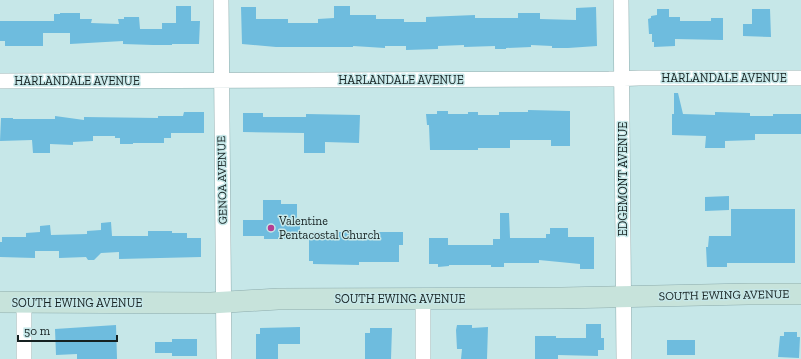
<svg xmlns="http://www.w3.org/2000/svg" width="801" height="359" font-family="'Zilla Slab',serif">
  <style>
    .building { fill: #6ebcde }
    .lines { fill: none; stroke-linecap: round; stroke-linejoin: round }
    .street-casing { stroke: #8dacad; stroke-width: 16 }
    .secondary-casing { stroke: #8dacad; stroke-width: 22 }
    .street { stroke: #fff; stroke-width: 15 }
    .secondary { stroke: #c7e3db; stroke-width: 21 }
    .poi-dot { fill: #b53d92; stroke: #c6e7e8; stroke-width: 1.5 }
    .labels { text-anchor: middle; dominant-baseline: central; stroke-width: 3; stroke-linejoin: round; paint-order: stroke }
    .street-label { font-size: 12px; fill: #152121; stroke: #c6e7e8 }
    .poi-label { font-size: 12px; fill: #152121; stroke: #c6e7e8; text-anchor: start }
  </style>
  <rect width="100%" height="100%" fill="#c6e7e8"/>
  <path class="building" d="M 176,6 L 191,6 L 191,21 L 200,21 L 199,44 L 172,44 L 172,45 L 153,45 L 123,44 L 123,41 L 70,44 L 70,33 L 43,33 L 43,46 L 5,46 L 5,41 L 0,41 L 0,21 L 54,21 L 54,14 L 60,14 L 60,13 L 80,13 L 80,19 L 92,19 L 91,23 L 119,24 L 118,19 L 124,19 L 124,17 L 139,17 L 140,29 L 162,29 L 162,23 L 176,23 Z
    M 334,6 L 350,6 L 350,15 L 376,15 L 376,19 L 404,19 L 404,22 L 426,22 L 426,17 L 475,15 L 475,18 L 518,18 L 518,13 L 540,13 L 540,19 L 576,20 L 576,8 L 596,7 L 597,46 L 568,48 L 552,48 L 552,46 L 531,45 L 531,47 L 506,48 L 506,49 L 495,49 L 495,46 L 464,47 L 464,45 L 438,46 L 438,49 L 406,50 L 406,46 L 385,46 L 385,48 L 353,46 L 353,47 L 276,47 L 242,44 L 241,7 L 256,7 L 256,19 L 288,19 L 288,23 L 318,23 L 318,19 L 334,18 Z
    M 657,9 L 669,9 L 669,17 L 680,17 L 680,21 L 711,21 L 711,18 L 723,18 L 723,40 L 675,39 L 675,46 L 654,47 L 654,42 L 652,42 L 652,34 L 649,34 L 648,19 L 651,18 L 651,16 L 657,15 Z
    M 752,9 L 770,9 L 771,37 L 743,36 L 743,24 L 752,24 Z
    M 674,93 L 678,93 L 683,114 L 715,115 L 715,112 L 750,113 L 750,116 L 773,116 L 773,114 L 801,114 L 801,134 L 755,134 L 755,140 L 725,141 L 725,148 L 705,148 L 706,136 L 672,135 L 672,114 L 674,114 Z
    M 528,110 L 570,111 L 570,146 L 551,146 L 551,140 L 510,140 L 510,148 L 478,148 L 478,150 L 430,150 L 429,125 L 427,125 L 426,114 L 437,114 L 437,111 L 448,111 L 448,114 L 468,114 L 468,112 L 478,112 L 478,115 L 499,115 L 499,112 L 528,112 Z
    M 184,112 L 204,112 L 204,133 L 171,133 L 171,138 L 164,138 L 164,143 L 133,143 L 133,144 L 120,144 L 120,138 L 115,138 L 115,136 L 93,136 L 93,141 L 73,142 L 73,145 L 50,144 L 50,153 L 33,153 L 32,140 L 0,141 L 1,118 L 13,118 L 13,119 L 55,119 L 55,116 L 84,120 L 84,117 L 158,118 L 158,116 L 183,116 Z
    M 243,113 L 263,113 L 263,117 L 306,117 L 306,114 L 360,115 L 359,143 L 325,142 L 325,153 L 304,153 L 304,133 L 243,132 Z
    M 729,196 L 729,210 L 705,211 L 705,197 Z
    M 263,200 L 281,200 L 281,204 L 297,204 L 297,219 L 300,219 L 300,239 L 264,239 L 264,236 L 243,236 L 243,220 L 263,220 Z
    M 731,209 L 795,209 L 795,263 L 727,263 L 727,267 L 707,267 L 706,247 L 708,247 L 709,236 L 731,236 Z
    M 500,213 L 509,213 L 510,238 L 546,238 L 546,234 L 550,234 L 550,228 L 568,228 L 568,237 L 594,237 L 594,269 L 580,269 L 580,264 L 539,260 L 539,263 L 504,263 L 504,267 L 491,267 L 491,265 L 449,265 L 449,266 L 438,267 L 438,264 L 429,264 L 429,238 L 448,238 L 448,245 L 493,245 L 493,239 L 500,239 Z
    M 111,222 L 112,236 L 148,236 L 148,231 L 172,231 L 172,233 L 187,233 L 187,238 L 201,238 L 201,257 L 119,259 L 119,252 L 101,253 L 94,260 L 88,260 L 86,257 L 59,258 L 59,251 L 35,251 L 35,258 L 0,257 L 0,242 L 2,242 L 2,237 L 26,237 L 26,233 L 40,232 L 40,226 L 50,225 L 51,235 L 87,234 L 87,231 L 101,230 L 101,223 Z
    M 309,232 L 403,232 L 403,245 L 399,245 L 399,262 L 359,262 L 359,265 L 313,264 L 313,261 L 309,261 Z
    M 586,324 L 601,324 L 601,338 L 604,338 L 604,350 L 598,350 L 598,356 L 558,355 L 558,359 L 535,359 L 535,336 L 556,336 L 556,338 L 586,338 Z
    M 116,325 L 117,359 L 77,359 L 77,354 L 56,355 L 55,329 Z
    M 457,325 L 472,325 L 472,328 L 488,327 L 487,359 L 461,359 L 462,349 L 457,349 L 456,330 Z
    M 300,327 L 300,344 L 278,344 L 278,359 L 256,359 L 256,334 L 260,334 L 260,328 Z
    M 370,328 L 392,328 L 391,359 L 365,359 L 365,333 L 370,333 Z
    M 784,332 L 797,332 L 797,337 L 800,337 L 799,358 L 778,357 L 780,336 L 784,336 Z
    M 172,339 L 197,339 L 197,356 L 172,356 L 172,353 L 155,353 L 155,342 L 172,342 Z
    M 667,340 L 695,340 L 695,355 L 667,355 Z"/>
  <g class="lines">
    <defs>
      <path id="street" d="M 221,0 L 224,359
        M 621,0 L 624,359
        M 0,81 L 609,79 L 639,78 L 801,78
        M 423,299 L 423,359
        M 24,302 L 24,359"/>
      <path id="secondary" d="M 0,302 L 211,303 L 278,299 L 562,298 L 748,294 L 801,294"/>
    </defs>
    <use href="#street" class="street-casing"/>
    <use href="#secondary" class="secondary-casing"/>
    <use href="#street" class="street"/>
    <use href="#secondary" class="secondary"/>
  </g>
  <circle class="poi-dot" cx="271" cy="228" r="4"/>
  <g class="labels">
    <g class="street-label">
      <text x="724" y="78">HARLANDALE AVENUE</text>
      <text x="401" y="80">HARLANDALE AVENUE</text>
      <text x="77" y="81">HARLANDALE AVENUE</text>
      <text transform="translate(623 179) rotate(-90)">EDGEMONT AVENUE</text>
      <text transform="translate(222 180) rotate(-91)">GENOA AVENUE</text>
      <text transform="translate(724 295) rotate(-1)">SOUTH EWING AVENUE</text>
      <text x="400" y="299">SOUTH EWING AVENUE</text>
      <text x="77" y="303">SOUTH EWING AVENUE</text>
    </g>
    <g class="poi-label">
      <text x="279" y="221">Valentine<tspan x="279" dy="14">Pentacostal Church</tspan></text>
    </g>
  </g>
  <path d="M18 335v6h99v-6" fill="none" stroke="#152121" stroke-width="2"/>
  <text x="24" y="335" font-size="12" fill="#152121" stroke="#c6e7e8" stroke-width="3" paint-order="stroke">50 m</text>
</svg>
